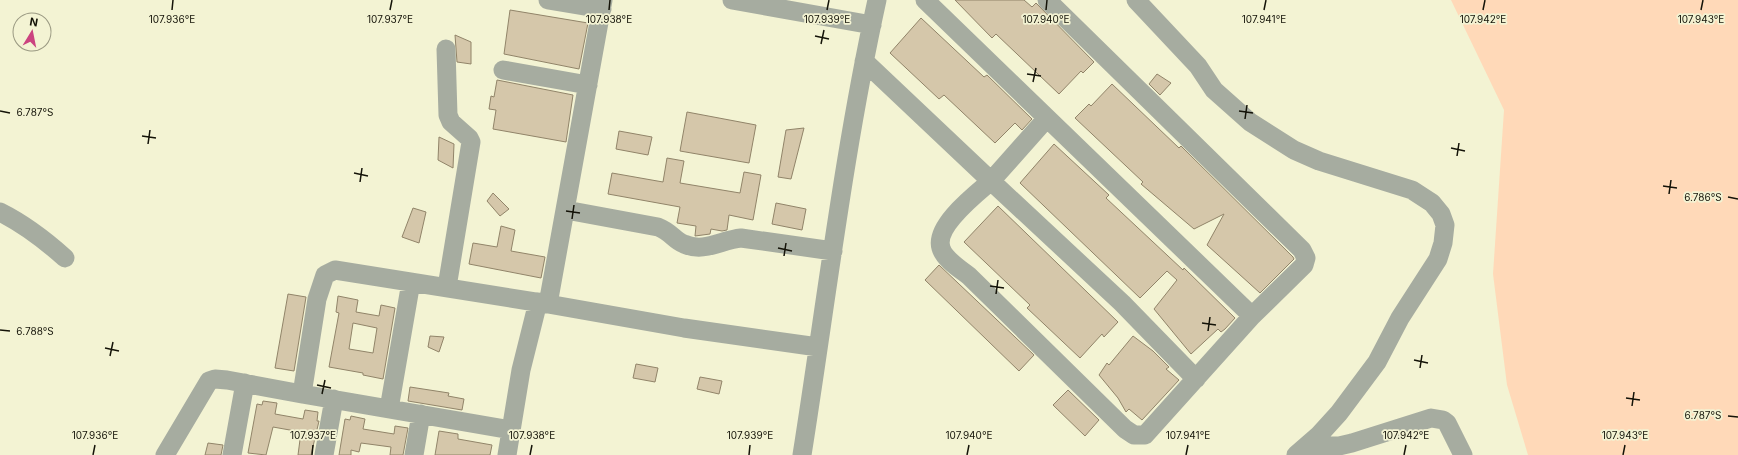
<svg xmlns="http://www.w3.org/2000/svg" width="1738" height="455" font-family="Inter,sans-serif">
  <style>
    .green { fill: #ffd9b8 }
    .building { fill: #d5c7aa; stroke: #918469; fill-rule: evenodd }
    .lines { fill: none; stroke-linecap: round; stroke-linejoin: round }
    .minor { stroke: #a6aca0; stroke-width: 19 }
    .ticks { fill: none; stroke: #141308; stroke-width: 1.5 }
    .ticks-label { font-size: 10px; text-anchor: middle; fill: #141308; stroke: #f3f3d3; stroke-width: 3.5; stroke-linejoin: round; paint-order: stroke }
  </style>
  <rect width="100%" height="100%" fill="#f3f3d3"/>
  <path class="green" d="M 1451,0 L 1738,0 L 1738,455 L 1528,455 L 1507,385 L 1493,274 L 1504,110 Z"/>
  <path class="building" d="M 955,0 L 1024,0 L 1032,7 L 1036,3 L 1094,62 L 1083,73 L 1081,71 L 1059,94 L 996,34 L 992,38 Z
    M 510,10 L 588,23 L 579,69 L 504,54 Z
    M 921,18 L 984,77 L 987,75 L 1032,119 L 1022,130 L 1015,123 L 995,143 L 944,95 L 939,99 L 890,53 Z
    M 455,35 L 471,42 L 471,64 L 457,62 Z
    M 1157,74 L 1171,83 L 1160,95 L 1149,84 Z
    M 497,80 L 573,95 L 566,142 L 493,129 L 496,110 L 489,109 L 491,96 L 494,97 Z
    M 1112,84 L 1179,148 L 1181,146 L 1293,257 L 1294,259 L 1260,293 L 1207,245 L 1224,214 L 1194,229 L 1141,184 L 1143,182 L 1075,118 L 1089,104 L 1091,106 Z
    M 687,112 L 756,125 L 749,163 L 680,151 Z
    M 804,128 L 791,179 L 778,177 L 786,130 Z
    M 619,131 L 652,137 L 648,155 L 616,149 Z
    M 439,137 L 454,144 L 453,168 L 438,160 Z
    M 1054,144 L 1109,195 L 1106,198 L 1183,270 L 1184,268 L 1235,318 L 1225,329 L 1221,332 L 1218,329 L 1191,354 L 1154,309 L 1177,280 L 1167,271 L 1140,298 L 1020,183 Z
    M 667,158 L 684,161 L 680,183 L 740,193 L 744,172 L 761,175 L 753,220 L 729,215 L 727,230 L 722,231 L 711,229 L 710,234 L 695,236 L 696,226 L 677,223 L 680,207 L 608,194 L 612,173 L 663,182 Z
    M 493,193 L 509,209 L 500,216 L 487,201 Z
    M 776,203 L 806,209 L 802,230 L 772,224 Z
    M 998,206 L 1118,322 L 1104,337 L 1102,334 L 1080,358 L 1027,308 L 1030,305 L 964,242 Z
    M 413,208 L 426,212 L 419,243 L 402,237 Z
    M 501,226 L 515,230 L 511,251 L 545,257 L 541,278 L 469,264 L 473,243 L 497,247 Z
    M 939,265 L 1034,355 L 1019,371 L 925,280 Z
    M 288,294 L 306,297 L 294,371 L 275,368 Z
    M 338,296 L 358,300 L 356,312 L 379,316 L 381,305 L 395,308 L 383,379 L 363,375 L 363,373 L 329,367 L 339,313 L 336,312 ZM 353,323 L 377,328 L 373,353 L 349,349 Z
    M 430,336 L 444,337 L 439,352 L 428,347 Z
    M 1133,336 L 1153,351 L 1169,367 L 1166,369 L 1179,380 L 1142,420 L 1129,409 L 1126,412 L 1118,398 L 1099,375 L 1107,363 L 1109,365 Z
    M 636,364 L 658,368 L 655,382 L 633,378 Z
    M 700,377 L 722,381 L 719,394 L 697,389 Z
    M 410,387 L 449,393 L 448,396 L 464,399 L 462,410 L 408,401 Z
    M 1068,390 L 1099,420 L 1085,436 L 1053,405 Z
    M 263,401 L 277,403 L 275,414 L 303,419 L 305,410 L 318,412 L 317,421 L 319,421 L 311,455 L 298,455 L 301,432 L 273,427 L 266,455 L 248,453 L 257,404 L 262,405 Z
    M 351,416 L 365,419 L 363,429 L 394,434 L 395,426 L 408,428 L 403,455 L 390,455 L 391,447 L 361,443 L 359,452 L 351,450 L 351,455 L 339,455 L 345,419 L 350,420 Z
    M 439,431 L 458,434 L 458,439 L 492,445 L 490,455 L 435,455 Z
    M 208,443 L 223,445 L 221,455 L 205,455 Z"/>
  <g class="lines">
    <path class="minor" d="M 548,0 L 602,9
      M 732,0 L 872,25
      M 925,0 L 1252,316
      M 1136,0 L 1198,66 L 1214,90 L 1250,122 L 1294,150 L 1319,161 L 1412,190 L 1432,203 L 1441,214 L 1445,225 L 1443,243 L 1438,259 L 1400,318 L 1377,362 L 1339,413 L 1319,435 L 1296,455
      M 446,49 L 448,115 L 451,122 L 469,138 L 471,142 L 447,287
      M 864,61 L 991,181 C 976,194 934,226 941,248 C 944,259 960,269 969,276 L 1125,429 L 1134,435 L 1145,435 L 1252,316 L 1304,265 L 1306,258 L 1302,250 L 1047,0
      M 503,70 L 588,85
      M 1047,118 L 991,181 L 1122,303 L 1196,379
      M 566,210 L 658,227 C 671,232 674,240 684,244 C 704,253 721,240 741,238 L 833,251
      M 0,212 C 24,224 45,240 65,258
      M 548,304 L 684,328 L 818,347
      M 389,409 L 411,282
      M 511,430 L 302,394 L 317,299 L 325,275 L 335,270 L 548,304 L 603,0
      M 1307,446 L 1339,446 L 1352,443 L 1431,418 L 1443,420 L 1447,423 L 1463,455
      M 165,455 L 209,381 L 215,379 L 227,380 L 302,394
      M 232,455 L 245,383
      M 324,455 L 334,399
      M 414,455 L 421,414
      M 507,455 L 521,370 L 538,302
      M 802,455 C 826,303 844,150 877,0"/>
  </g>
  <path class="ticks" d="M 172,10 L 173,0M 390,10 L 392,0M 609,10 L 610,0M 827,10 L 829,0M 1046,10 L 1047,0M 1264,10 L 1266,0M 1483,10 L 1485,0M 1701,10 L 1703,0M 815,36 L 829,39M 821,44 L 824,30M 1027,74 L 1041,76M 1033,82 L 1036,68M 0,111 L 10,113M 1239,111 L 1253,113M 1245,119 L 1247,105M 142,136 L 156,138M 148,144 L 150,130M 1451,148 L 1465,151M 1457,156 L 1459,143M 354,173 L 368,176M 360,182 L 362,168M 1663,186 L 1677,188M 1669,194 L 1671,180M 1728,197 L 1738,199M 566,211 L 580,213M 572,219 L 574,205M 778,248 L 792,251M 784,256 L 786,243M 990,286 L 1004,288M 996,294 L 998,280M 1202,323 L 1216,325M 0,330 L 10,331M 1208,331 L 1210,317M 105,348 L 119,351M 110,356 L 113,342M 1414,360 L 1428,363M 1420,368 L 1422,355M 317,385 L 331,388M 322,394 L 325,380M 1626,398 L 1640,400M 1632,406 L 1634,392M 1728,416 L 1738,417M 93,455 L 95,445M 312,455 L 313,445M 530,455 L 532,445M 749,455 L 750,445M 967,455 L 969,445M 1186,455 L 1188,445M 1404,455 L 1406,445M 1623,455 L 1625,445"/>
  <g class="ticks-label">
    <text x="172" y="23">107.936°E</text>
    <text x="390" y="23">107.937°E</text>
    <text x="609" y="23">107.938°E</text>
    <text x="827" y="23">107.939°E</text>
    <text x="1046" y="23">107.940°E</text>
    <text x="1264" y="23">107.941°E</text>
    <text x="1483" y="23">107.942°E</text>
    <text x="1701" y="23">107.943°E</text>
    <text x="35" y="116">6.787°S</text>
    <text x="1703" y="201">6.786°S</text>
    <text x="35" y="335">6.788°S</text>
    <text x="1703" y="419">6.787°S</text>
    <text x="95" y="439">107.936°E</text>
    <text x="313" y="439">107.937°E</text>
    <text x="532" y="439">107.938°E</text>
    <text x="750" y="439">107.939°E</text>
    <text x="969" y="439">107.940°E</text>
    <text x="1188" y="439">107.941°E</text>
    <text x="1406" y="439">107.942°E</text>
    <text x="1625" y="439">107.943°E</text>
  </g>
  <g transform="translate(32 32) rotate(10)"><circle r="19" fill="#f3f3d3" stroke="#9a9982"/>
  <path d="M0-3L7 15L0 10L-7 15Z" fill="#cb437f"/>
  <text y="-6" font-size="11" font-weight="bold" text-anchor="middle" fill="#141308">N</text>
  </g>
</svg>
